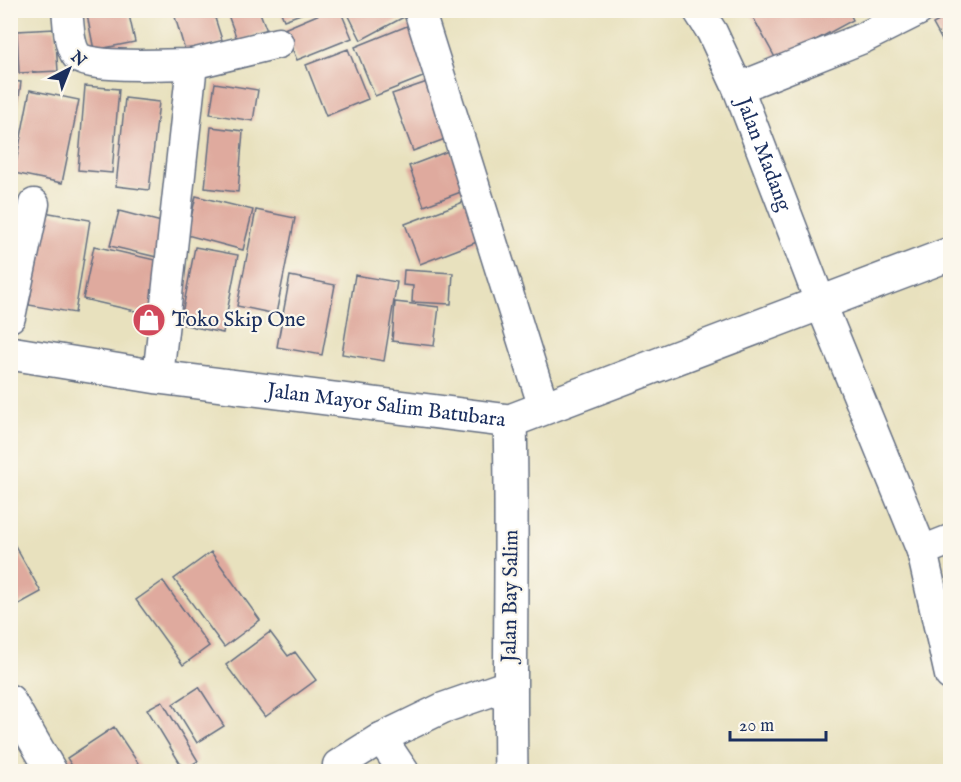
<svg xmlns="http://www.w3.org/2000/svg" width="961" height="782" font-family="'IM FELL English',serif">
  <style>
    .building { fill: #dfaa9e }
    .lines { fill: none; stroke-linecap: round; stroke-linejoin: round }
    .street-casing { stroke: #636d80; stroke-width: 33 }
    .secondary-casing { stroke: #636d80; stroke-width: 36 }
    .street { stroke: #fff; stroke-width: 30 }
    .secondary { stroke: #fff; stroke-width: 33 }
    .labels { text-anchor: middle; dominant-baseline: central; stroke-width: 4.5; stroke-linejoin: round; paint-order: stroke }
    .street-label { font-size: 21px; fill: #1b2f5e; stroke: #fbf7ec }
    .poi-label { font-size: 21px; fill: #1b2f5e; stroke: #fbf7ec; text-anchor: start }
  </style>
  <rect width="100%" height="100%" fill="#fbf7ec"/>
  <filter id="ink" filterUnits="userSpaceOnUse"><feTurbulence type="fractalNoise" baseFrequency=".0167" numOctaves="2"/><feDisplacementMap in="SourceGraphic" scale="12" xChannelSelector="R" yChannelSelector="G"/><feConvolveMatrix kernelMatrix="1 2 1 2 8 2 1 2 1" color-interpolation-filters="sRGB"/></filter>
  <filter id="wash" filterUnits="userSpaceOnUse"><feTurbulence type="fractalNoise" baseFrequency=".008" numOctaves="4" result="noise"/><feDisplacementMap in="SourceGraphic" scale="24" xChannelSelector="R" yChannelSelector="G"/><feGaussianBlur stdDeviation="1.35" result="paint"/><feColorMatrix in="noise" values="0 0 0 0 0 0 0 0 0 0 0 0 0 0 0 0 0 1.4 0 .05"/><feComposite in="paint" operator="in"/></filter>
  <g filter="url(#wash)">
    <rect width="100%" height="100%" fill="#e8e1be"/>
    <g id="blocks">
      <path class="building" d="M 86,10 L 128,10 L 135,42 L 94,50 Z
        M 173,10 L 259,10 L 267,31 L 238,42 L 228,15 L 215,18 L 223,43 L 186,54 Z
        M 280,10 L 309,10 L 309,11 L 284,20 Z
        M 329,10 L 340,10 L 352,38 L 297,60 L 284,29 Z
        M 346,10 L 417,10 L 361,40 Z
        M 749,10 L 848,10 L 853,20 L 777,61 Z
        M 950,15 L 950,55 L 933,24 Z
        M 412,24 L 433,73 L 375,96 L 355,47 Z
        M 55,29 L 58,71 L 19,73 L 17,31 Z
        M 348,49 L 368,99 L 326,116 L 306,65 Z
        M 433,80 L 453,136 L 413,151 L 392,94 Z
        M 10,81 L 21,82 L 12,148 L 10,148 Z
        M 215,83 L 258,90 L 253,121 L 210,114 Z
        M 85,86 L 119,89 L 112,173 L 78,170 Z
        M 30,90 L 79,100 L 62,183 L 14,173 Z
        M 125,98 L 159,102 L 149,190 L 116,186 Z
        M 211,127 L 243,131 L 238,192 L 205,188 Z
        M 451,150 L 466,190 L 424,206 L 409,166 Z
        M 196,196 L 253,210 L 243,250 L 187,235 Z
        M 466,201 L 482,240 L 420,264 L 405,224 Z
        M 256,210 L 295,218 L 276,314 L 237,306 Z
        M 119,211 L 173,225 L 165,259 L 110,246 Z
        M 44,212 L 90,220 L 75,313 L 29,305 Z
        M 94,246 L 168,263 L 157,316 L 83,299 Z
        M 195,247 L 238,255 L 223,333 L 180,324 Z
        M 404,270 L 453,273 L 451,304 L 412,302 L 413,286 L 403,285 Z
        M 355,275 L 397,282 L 384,361 L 342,354 Z
        M 290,276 L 335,285 L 322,355 L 277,347 Z
        M 395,302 L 439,307 L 434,346 L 392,341 Z
        M 13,542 L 41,592 L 10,609 L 10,543 Z
        M 211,552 L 260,620 L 224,647 L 174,579 Z
        M 163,581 L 209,646 L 183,665 L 136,600 Z
        M 270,632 L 288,656 L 295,652 L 316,680 L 265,717 L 226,665 Z
        M 199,687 L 224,726 L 197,743 L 173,704 Z
        M 162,701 L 198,761 L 184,770 L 147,709 Z
        M 114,727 L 144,772 L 76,772 L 67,758 Z"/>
    </g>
  </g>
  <g filter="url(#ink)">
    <use href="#blocks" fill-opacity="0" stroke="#636d80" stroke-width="1.5"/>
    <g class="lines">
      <defs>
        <g id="street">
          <path d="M 67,10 C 69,24 68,45 77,56 C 87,69 173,64 192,64"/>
          <path d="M 419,10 L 544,408"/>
          <path id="s1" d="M 698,10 L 712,32 L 738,88 L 821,304 L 922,551 L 950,675"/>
          <path d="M 738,88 L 863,38 L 919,10"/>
          <path d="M 10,317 L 34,204"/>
          <path d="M 158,377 L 192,64 L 278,43"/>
          <path d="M 922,551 L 950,540"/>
          <path d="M 10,700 L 52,772"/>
          <path d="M 381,738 L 404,772"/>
          <path d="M 338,765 L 381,738 L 443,708 L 509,685"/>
        </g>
        <g id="secondary">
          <path id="s2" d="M 10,353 L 158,377 L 510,421 L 950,254"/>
          <path d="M 510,421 C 513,538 509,655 511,772"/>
        </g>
      </defs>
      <use href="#street" class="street-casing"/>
      <use href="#secondary" class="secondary-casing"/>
      <use href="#street" class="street"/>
      <use href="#secondary" class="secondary"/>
    </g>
  </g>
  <defs>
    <symbol id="shop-disc" viewBox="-11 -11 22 22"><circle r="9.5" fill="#d1495b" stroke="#fbf7ec"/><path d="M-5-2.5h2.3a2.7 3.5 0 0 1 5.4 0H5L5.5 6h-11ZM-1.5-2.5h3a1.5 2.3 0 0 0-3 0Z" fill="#fff"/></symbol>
  </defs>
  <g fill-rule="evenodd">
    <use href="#shop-disc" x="130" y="301" width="38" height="38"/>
  </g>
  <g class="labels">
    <g class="street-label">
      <text stroke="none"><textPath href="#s1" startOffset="159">Jalan Madang</textPath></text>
      <text stroke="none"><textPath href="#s2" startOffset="380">Jalan Mayor Salim Batubara</textPath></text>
      <text transform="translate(511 596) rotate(-89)">Jalan Bay Salim</text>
    </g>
    <g class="poi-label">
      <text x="172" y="320">Toko Skip One</text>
    </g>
  </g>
  <rect width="961" height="782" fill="none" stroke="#fbf7ec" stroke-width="36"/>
  <g transform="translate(69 69) rotate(42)" stroke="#fbf7ec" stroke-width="4.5" paint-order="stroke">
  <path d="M0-4.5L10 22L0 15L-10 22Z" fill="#1b2f5e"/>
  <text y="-9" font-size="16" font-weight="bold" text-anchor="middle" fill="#1b2f5e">N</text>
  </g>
  <path d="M730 731v9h96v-9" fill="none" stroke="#1b2f5e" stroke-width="3"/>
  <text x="739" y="731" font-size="18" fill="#1b2f5e" stroke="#fbf7ec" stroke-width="4.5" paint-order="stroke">20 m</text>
</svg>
